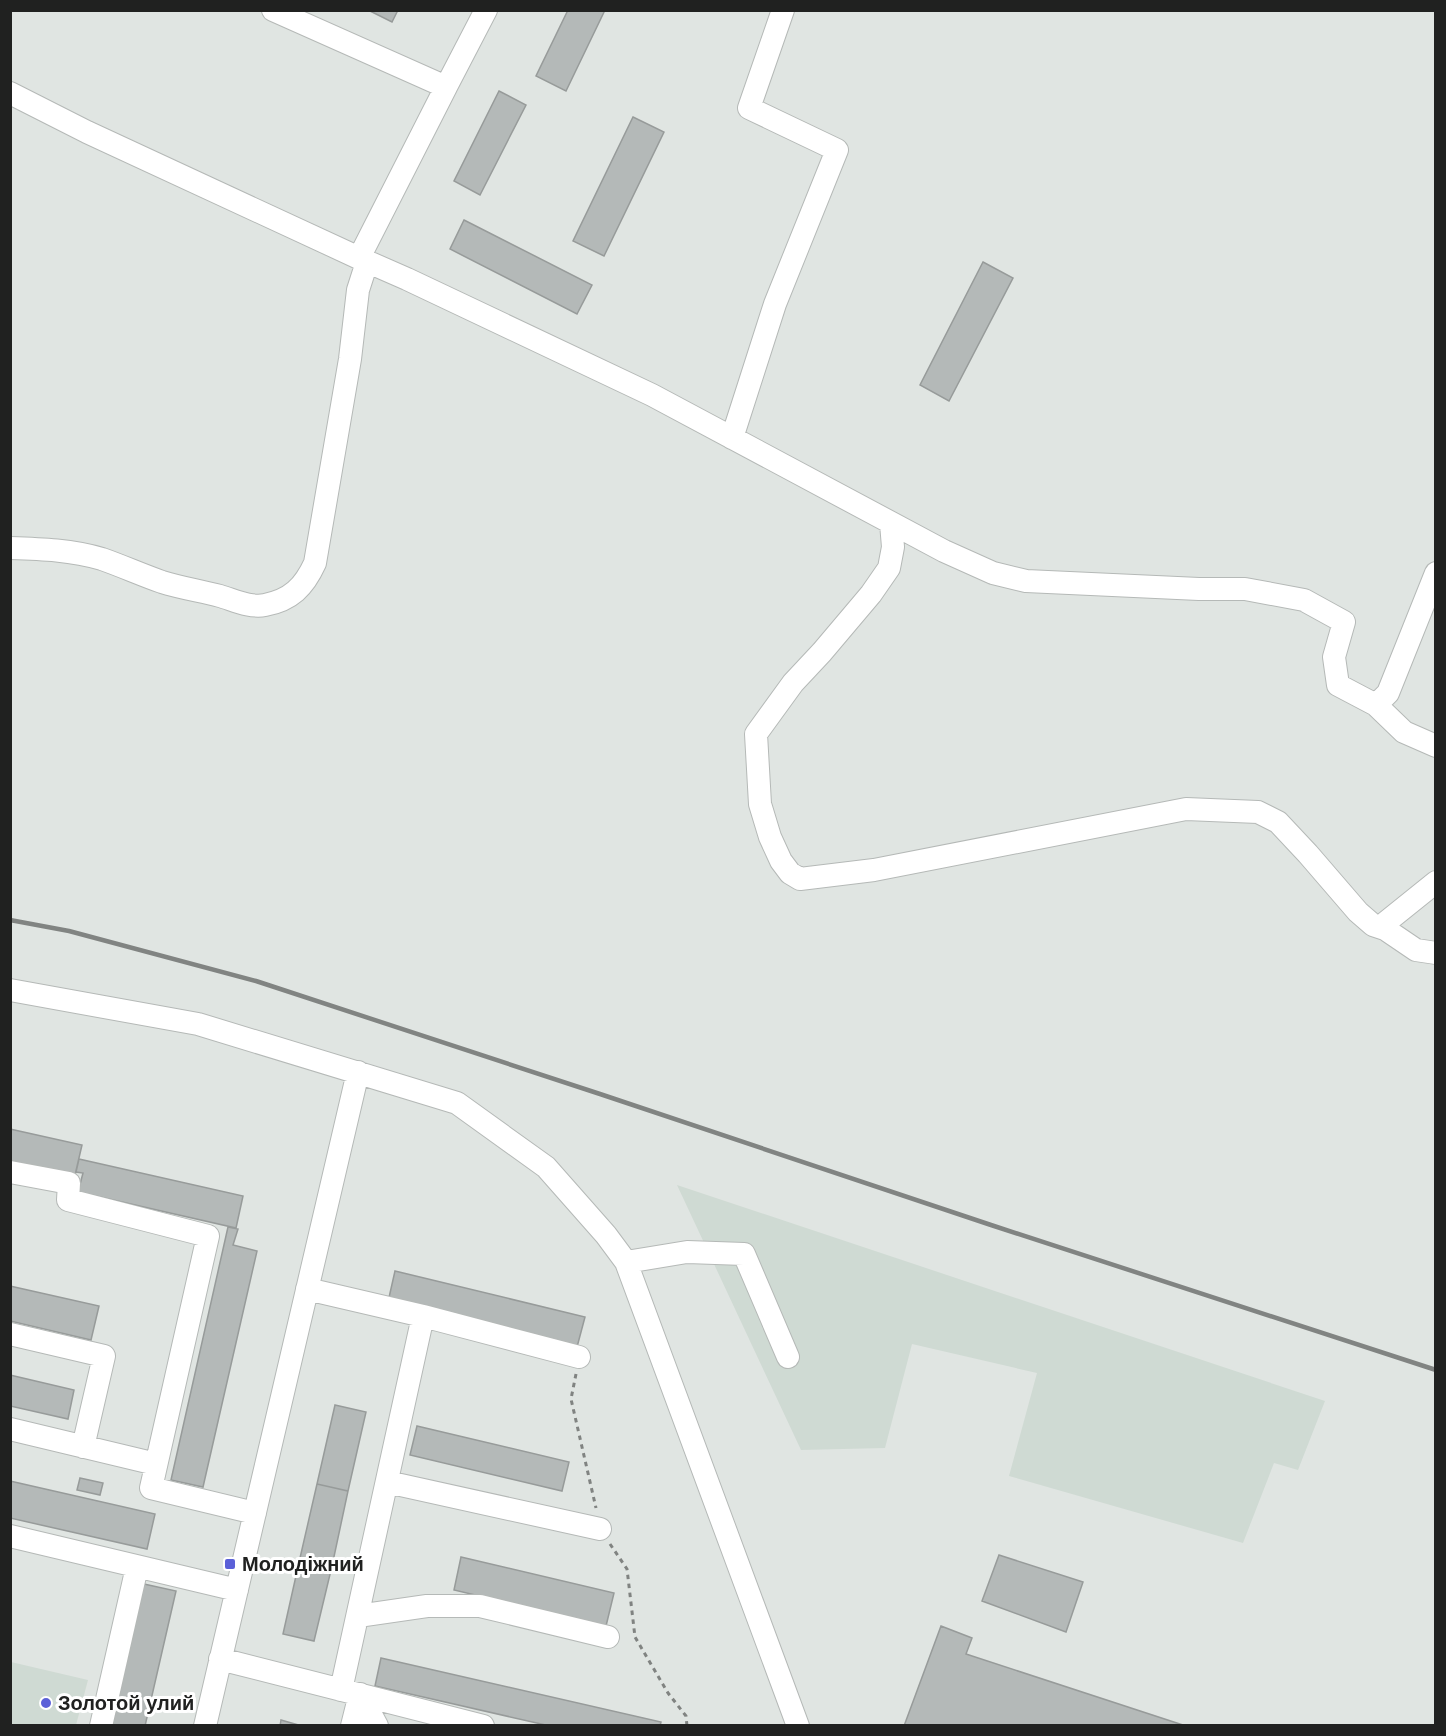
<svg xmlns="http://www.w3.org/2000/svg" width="1446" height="1736" font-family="'Work Sans',sans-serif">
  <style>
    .built { fill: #cfdad3 }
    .building { fill: #b4b9b8; stroke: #979b9a; stroke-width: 1.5 }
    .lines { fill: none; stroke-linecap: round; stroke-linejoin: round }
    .minor-casing { stroke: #b5b9b7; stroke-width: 24 }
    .path { stroke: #808381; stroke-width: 3; stroke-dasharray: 4.5 4.5; stroke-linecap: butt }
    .minor { stroke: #fff; stroke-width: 22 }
    .rail { stroke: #818482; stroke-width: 4.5 }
    .poi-dot { fill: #5b60d8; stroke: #fff; stroke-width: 2 }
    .labels { text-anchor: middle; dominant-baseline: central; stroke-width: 6; stroke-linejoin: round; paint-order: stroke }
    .poi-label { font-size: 20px; font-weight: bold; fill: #202120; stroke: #fff; text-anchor: start }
  </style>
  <rect width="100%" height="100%" fill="#e0e5e2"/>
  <path class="built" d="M 677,1185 L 1325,1401 L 1298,1470 L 1274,1463 L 1243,1543 L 1009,1476 L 1037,1373 L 912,1344 L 885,1448 L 801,1450 Z
    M 11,1662 L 88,1680 L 76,1725 L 11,1725 Z"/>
  <path class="building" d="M 368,10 L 398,10 L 392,22 Z
    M 568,10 L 605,10 L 566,91 L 536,76 Z
    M 499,91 L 526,105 L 480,195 L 454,181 Z
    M 633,117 L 664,132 L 604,256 L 573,241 Z
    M 464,220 L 592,285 L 577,314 L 450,249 Z
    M 983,262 L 1013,278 L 949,401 L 920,385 Z
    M 10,1129 L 82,1145 L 75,1175 L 10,1162 Z
    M 79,1159 L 243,1196 L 236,1228 L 78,1192 L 83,1173 L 76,1172 Z
    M 228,1227 L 238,1229 L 233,1245 L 257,1251 L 203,1487 L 171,1480 Z
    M 395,1271 L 585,1317 L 577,1347 L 388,1302 Z
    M 10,1286 L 99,1306 L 91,1340 L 10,1321 Z
    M 10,1375 L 74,1390 L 68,1419 L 10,1406 Z
    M 335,1405 L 366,1412 L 348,1491 L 317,1484 Z
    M 417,1426 L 569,1462 L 562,1491 L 410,1455 Z
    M 80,1478 L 103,1483 L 100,1495 L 77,1490 Z
    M 10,1481 L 155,1514 L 147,1549 L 10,1518 Z
    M 317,1484 L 348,1491 L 332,1566 L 300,1558 Z
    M 999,1555 L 1083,1582 L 1066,1632 L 982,1601 Z
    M 461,1557 L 614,1593 L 606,1626 L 454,1590 Z
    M 300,1558 L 332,1566 L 314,1641 L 283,1634 Z
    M 144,1584 L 176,1591 L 145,1726 L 112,1726 Z
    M 941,1626 L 972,1638 L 966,1654 L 1186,1726 L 904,1726 Z
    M 381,1658 L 661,1722 L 660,1726 L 550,1726 L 375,1686 Z
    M 281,1720 L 302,1726 L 280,1726 Z"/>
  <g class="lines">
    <defs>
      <path id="minor" d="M 273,10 L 446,87 L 359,258 L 407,279 L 652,395 L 944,551 L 993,573 L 1026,581 L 1199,589 L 1245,589 L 1304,600 L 1344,622 L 1334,657 L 1338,685 L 1376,705 L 1388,693 L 1436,573
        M 446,87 L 486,10
        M 10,93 L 87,132 L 359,258
        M 732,438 L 775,304 L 837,150 L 749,108 L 783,10
        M 891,523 L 893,547 L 889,568 L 871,594 L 822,652 L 793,683 L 756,734 L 760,804 L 770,837 L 781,861 L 790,873 L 800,879 L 874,870 L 1186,809 L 1258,812 L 1278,822 L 1308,854 L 1358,912 L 1373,925 L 1385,929 L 1416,950 L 1436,953
        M 10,548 C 42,549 72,550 102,559 C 122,566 142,575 162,582 C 181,588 201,591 220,596 C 234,600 250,608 265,605 C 291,600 304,587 315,563 L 350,359 L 358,290 L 367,262
        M 1376,705 L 1404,732 L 1436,746
        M 1380,927 L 1436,882
        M 10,990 L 198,1024 L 457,1103 L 546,1167 L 606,1235 L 626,1262 L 798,1726
        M 10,1172 L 69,1183 L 68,1200 L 208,1236 L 151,1488 L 255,1513
        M 626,1262 L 687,1252 L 744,1254 L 788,1357
        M 307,1289 L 423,1316 L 579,1357
        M 10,1334 L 104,1356 L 83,1447
        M 10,1429 L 156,1464
        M 387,1482 L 600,1529
        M 10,1536 L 237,1590
        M 358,1616 L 427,1606 L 480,1606 L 608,1637
        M 220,1659 L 483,1726
        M 341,1690 L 423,1316
        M 360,1694 L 377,1726
        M 101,1726 L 137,1567
        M 205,1726 L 358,1072
        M 352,1726 L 360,1694"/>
    </defs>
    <use href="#minor" class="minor-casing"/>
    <path class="path" d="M 576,1374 L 571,1399 L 596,1508
      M 610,1544 L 627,1569 L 635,1637 L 668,1693 L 686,1716 L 687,1726"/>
    <use href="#minor" class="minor"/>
    <path class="rail" d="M 10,920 L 69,931 L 256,981 L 600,1094 L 991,1225 L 1436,1370"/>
  </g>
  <g class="poi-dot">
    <rect x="224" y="1558" width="12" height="12" rx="3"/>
    <circle cx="46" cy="1703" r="6"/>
  </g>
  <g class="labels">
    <g class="poi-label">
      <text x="242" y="1564">Молодіжний</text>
      <text x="58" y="1703">Золотой улий</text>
    </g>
  </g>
  <rect width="1446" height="1736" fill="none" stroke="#202120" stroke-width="24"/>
</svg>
